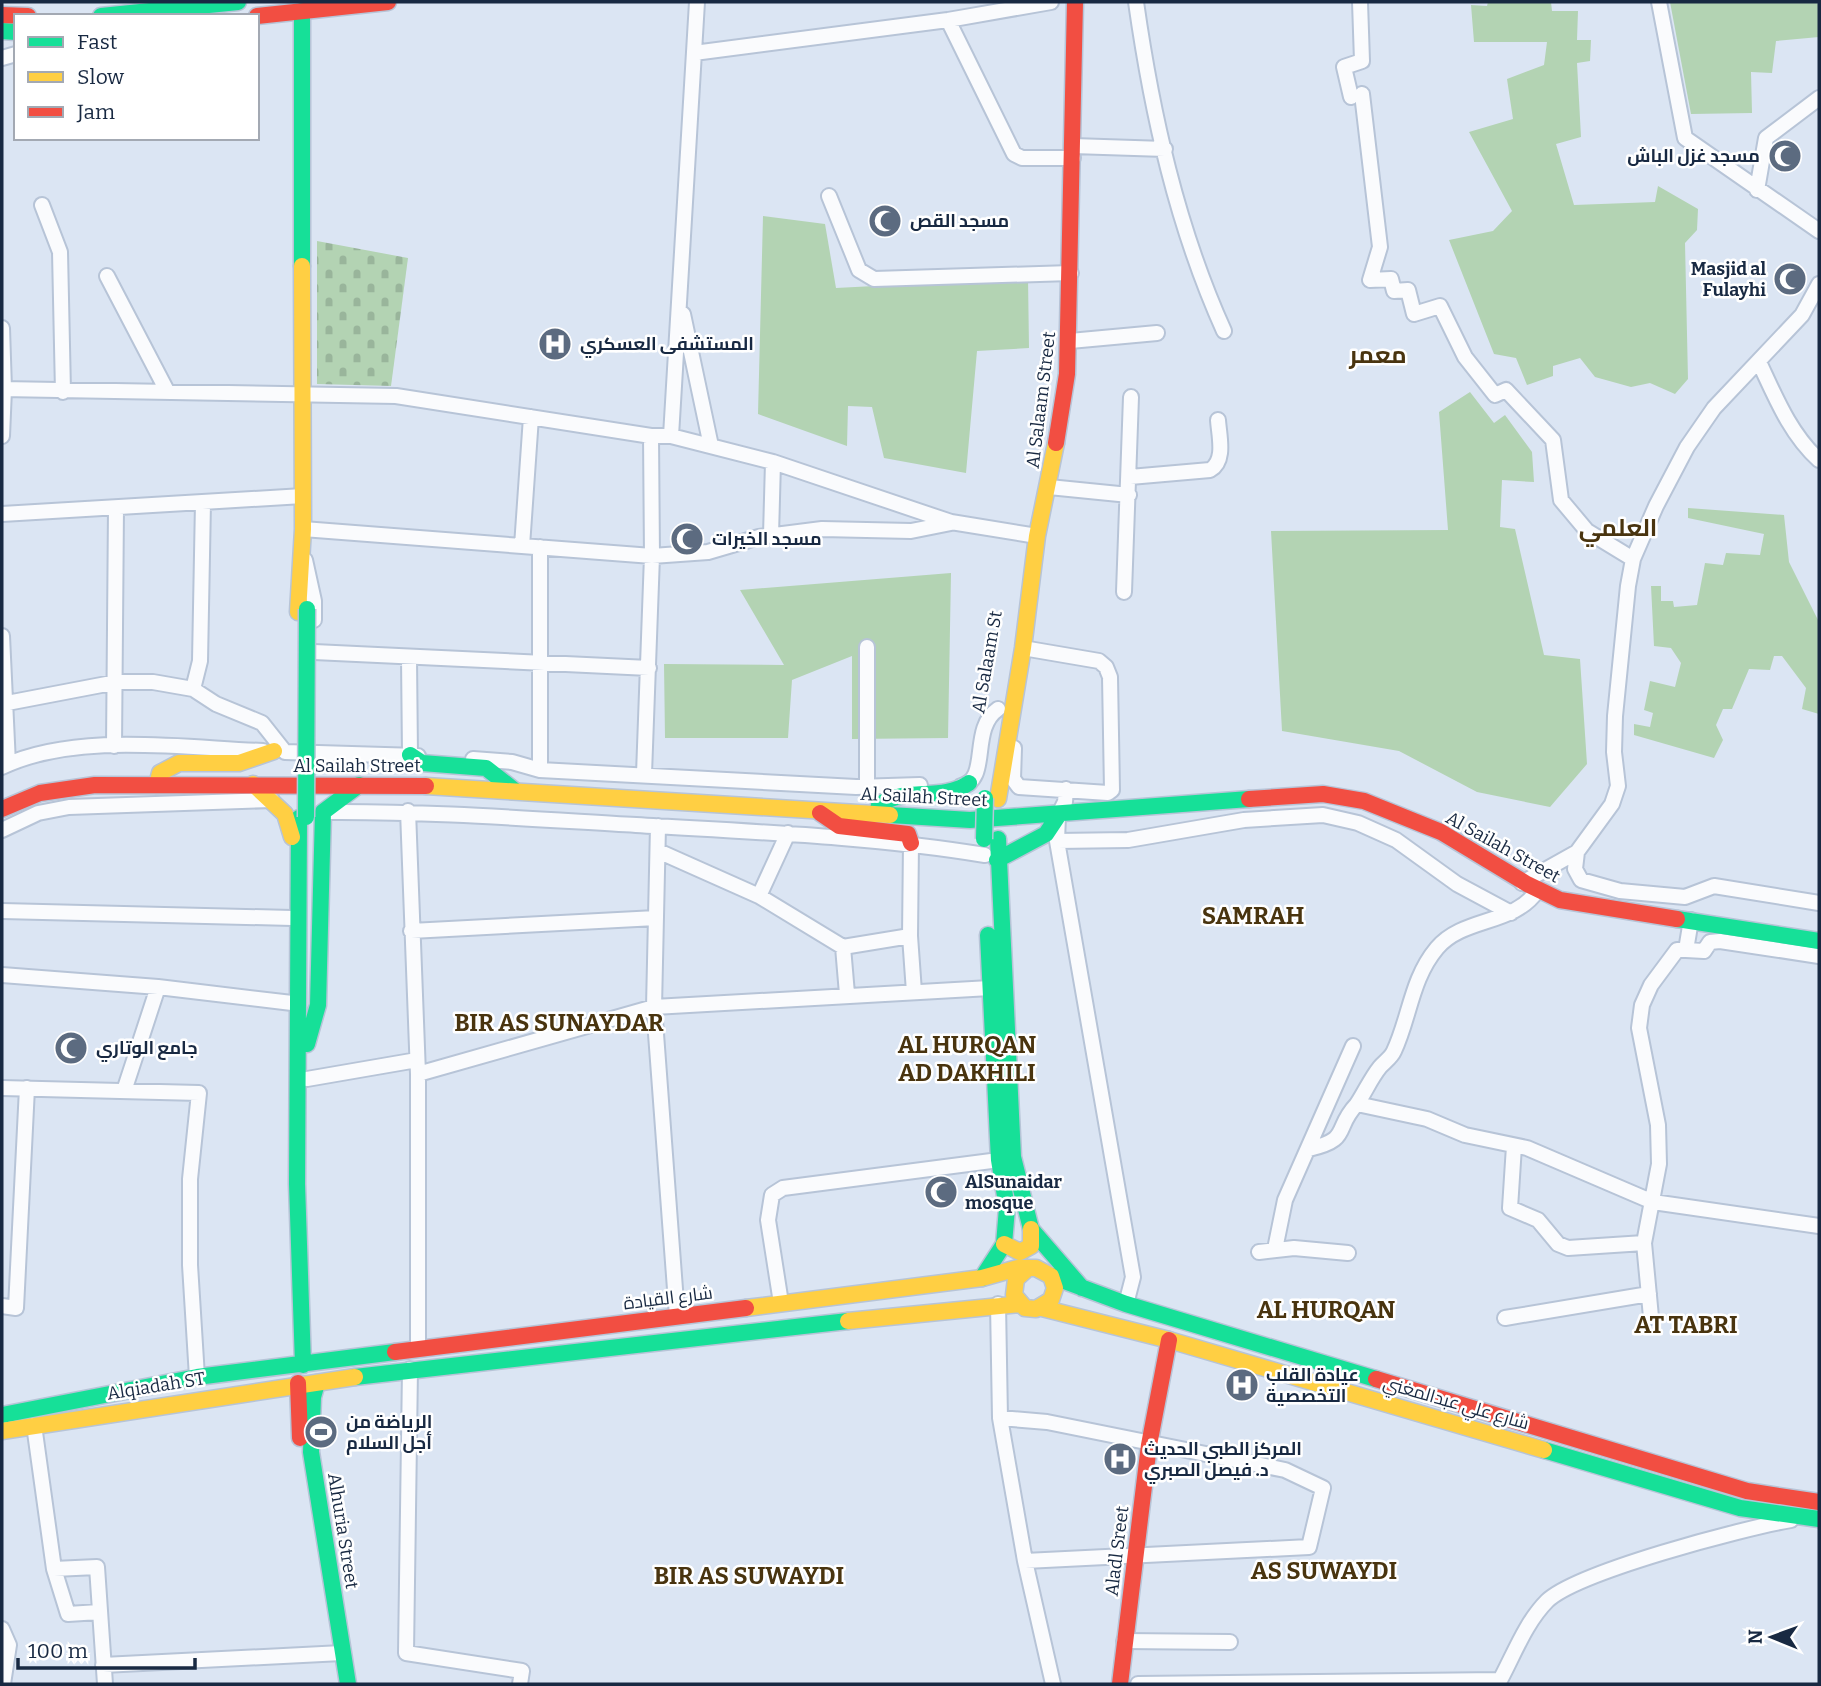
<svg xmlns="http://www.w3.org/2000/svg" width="1821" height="1686" font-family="Bitter,Cairo,serif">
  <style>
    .cemetery { fill: url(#cemetery-stones) }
    .garden { fill: #b3d3b3 }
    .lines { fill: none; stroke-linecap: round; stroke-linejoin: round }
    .street-casing { stroke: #b7c4d7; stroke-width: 18 }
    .fast-casing { stroke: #b7c4d7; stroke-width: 19 }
    .slow-casing { stroke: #b7c4d7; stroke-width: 19 }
    .jam-casing { stroke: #b7c4d7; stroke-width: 19 }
    .street { stroke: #fafbfd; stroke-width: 14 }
    .fast { stroke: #16e098; stroke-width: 16 }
    .slow { stroke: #ffcf43; stroke-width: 16 }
    .jam { stroke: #f24e42; stroke-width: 16 }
    .fast-bridge-casing { stroke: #b7c4d7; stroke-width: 19; stroke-linecap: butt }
    .fast-bridge { stroke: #16e098; stroke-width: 16 }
    .labels { text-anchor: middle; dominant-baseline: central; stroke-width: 5; stroke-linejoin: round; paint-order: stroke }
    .poi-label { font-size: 18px; font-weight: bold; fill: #182942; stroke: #fff; text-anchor: start }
    .street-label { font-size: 18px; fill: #182942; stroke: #fff }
    .district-label { font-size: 24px; font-weight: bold; fill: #49340f; stroke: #fff }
  </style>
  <defs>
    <pattern id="cemetery-stones" width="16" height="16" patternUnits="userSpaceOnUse" patternTransform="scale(1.75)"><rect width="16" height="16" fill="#b3d3b3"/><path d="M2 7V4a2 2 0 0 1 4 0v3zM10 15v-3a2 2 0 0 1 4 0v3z" fill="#99b59b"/></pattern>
  </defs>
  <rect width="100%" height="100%" fill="#dbe5f3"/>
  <path class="cemetery" d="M 317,241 L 408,258 L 391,386 L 317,384 Z"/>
  <path class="garden" d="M 1488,2 L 1551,2 L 1552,11 L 1578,11 L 1577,40 L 1591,40 L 1590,61 L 1577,63 L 1581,137 L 1556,144 L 1574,205 L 1655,202 L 1658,186 L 1698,209 L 1697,230 L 1685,243 L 1688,379 L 1675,394 L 1650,383 L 1631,387 L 1595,377 L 1580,358 L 1553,366 L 1553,376 L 1527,385 L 1516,358 L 1494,354 L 1449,240 L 1493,231 L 1512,211 L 1469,132 L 1513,119 L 1507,79 L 1544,65 L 1547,42 L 1474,42 L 1471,5 L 1487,6 Z
    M 1670,2 L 1814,2 L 1819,4 L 1819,37 L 1776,41 L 1772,73 L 1751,72 L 1752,113 L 1691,114 Z
    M 763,216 L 825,224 L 836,288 L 1028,278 L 1029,348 L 977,351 L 966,473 L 884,458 L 872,407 L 848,406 L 847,446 L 758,414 Z
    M 1470,392 L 1494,423 L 1505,415 L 1532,452 L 1534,482 L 1502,480 L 1500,527 L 1515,529 L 1544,655 L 1580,659 L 1587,764 L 1550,807 L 1477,792 L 1399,751 L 1282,731 L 1271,531 L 1448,530 L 1439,412 Z
    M 1688,508 L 1784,515 L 1789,562 L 1819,622 L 1819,714 L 1802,709 L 1806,688 L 1782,656 L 1774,656 L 1770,670 L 1749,669 L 1732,709 L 1723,709 L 1716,725 L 1723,740 L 1714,758 L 1634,735 L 1634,724 L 1650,727 L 1653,713 L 1644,710 L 1650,681 L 1675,687 L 1681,663 L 1671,648 L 1654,646 L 1651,586 L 1661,586 L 1661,601 L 1673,601 L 1674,607 L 1697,605 L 1705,563 L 1723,565 L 1726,553 L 1760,555 L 1764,534 L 1688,518 Z
    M 951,573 L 948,738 L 852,739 L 852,656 L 792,680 L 788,738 L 665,738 L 664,664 L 784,665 L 740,590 Z"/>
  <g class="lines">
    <defs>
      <path id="street" d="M 1136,2 C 1152,114 1177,227 1224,331
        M 1659,2 L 1685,138 L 1819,231
        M 948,20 L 1014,154 L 1022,158 L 1073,158
        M 694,53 L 948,20 L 1051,2
        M 2,58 L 16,54
        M 1362,94 L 1380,247 L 1370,280 L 1391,279 L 1394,291 L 1408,290 L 1414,314 L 1440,306 L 1465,357 L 1495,395 L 1506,390 L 1553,440 L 1561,500 L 1587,531 L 1633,559
        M 1351,97 L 1344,67 L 1362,61 L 1360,2
        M 1073,146 L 1165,149
        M 1757,190 L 1766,138 L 1819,98
        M 829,196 L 859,270 L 874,279 L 1071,273
        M 42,205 L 60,252 L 63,392
        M 107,276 L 167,391
        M 683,314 L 711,446
        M 2,328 L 4,389 L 2,436
        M 1070,341 L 1157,333
        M 1759,362 C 1775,396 1790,434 1819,460
        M 2,389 L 396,396 L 651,436 L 671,436 L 773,462 L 951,522 L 1037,536
        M 671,436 L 697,2
        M 1130,477 L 1210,470 C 1226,461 1219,436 1218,420
        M 1049,487 L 1129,495
        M 2,514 L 303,496
        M 303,529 L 522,546 L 531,417
        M 771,535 L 773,462
        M 522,546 L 652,556 L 708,552 L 759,537 L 822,529 L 911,531 L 951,523
        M 305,560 L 314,601 L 314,620
        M 1124,592 L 1131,397
        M 2,636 L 8,764
        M 867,647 L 867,786
        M 314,652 L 649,668
        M 409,658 L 410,755
        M 193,689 L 200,661 L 203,502
        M 2,704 L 117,682 L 153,682 L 193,689 L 216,704 L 262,723 L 285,752 L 418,756
        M 114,746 L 116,508
        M 1014,748 L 1013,779 L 1019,787 L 1108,793 L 1112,790 L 1110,677 L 1106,667 L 1099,661 L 1023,648
        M 473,759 L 512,762 L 540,770 L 856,787 L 920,785
        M 2,767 C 75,732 183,748 263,751
        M 540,770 L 540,547
        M 644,774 L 652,556 L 651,436
        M 961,786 C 991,780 969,729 998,709
        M 1066,789 L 1065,802 L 1058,816 L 1057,841 L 1133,1277 L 1126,1304
        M 408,811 L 418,1074 L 418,1349
        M 323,812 C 428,811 532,819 636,825 C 753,832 869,836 985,855
        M 658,826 L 654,1007 L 677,1316
        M 2,830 L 38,813 L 69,807 L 272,800
        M 1057,841 L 1128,840 L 1244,820 L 1323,815 L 1358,823 L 1396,840 L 1457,884 L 1511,913
        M 911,843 L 910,936 L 914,992
        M 658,851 L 759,896 L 843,947 L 847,994
        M 1577,852 L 1575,869 L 1581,880 L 1620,891 L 1685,897 L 1714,886 L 1819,903
        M 1522,883 L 1577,852 L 1612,804 L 1618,786 L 1614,752 L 1615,716 L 1628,586 L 1633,559 L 1656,506 L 1687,447 L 1714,408 L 1802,315 L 1819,284
        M 1537,891 C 1514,925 1463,917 1437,948 C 1411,979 1410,1017 1394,1051 C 1391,1058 1384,1062 1380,1067 C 1371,1078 1365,1092 1357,1104 L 1427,1119 L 1465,1135 L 1527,1148 L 1653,1202 L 1819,1226
        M 759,896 L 788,833
        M 2,911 L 292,918
        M 411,931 L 656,918
        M 843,947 L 910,936
        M 1686,950 L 1704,951 L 1710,942 L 1720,941 L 1819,956
        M 2,975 L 158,987 L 292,1003
        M 418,1074 L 654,1007 L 990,988
        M 307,1079 L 417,1060
        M 2,1088 L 199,1093 L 190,1179 L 190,1265 L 197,1377
        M 124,1091 L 158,987
        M 1514,1146 L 1510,1208 L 1538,1220 L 1558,1244 L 1568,1248 L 1644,1243
        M 1309,1149 C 1352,1139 1333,1129 1357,1104
        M 1275,1249 L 1285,1200 L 1353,1046
        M 1259,1252 L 1294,1248 L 1348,1253
        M 781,1303 L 768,1220 L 772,1195 L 783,1188 L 999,1160
        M 998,1304 L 1000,1418 L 1025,1561 L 1053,1684
        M 2,1306 L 16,1308 L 27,1088
        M 1651,1317 L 1644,1243 L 1659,1164 L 1658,1125 L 1639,1028 L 1642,1005 L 1651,985 L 1677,950 L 1686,950 L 1691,920
        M 1505,1318 L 1649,1294
        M 410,1369 L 406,1653 L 522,1671 L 520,1684
        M 1000,1418 L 1047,1422 L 1285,1470 L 1323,1488 L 1309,1547 L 1025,1561
        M 34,1425 L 54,1569 L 68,1614 L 99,1612
        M 54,1569 L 97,1567 L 105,1684
        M 2,1629 L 9,1645 L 3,1684
        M 1124,1641 L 1230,1642
        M 103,1665 L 342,1653
        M 1138,1684 L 1500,1680
        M 1498,1684 C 1513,1657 1525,1623 1547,1601 C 1577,1572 1744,1528 1791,1520"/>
      <path id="fast" d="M 302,11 L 302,266
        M 101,16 L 238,2
        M 2,31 L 16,32
        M 410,755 L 422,763 L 486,768 L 514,790
        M 877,814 L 879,805 C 907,786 941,802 969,783
        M 890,815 L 970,820 L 1249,799
        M 299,818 L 297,1184 L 303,1365
        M 998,839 L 1013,1157 L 1031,1229 L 1082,1288
        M 997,860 L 1046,834 L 1058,816
        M 1677,919 L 1819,941
        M 307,1044 L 318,1005 L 323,812 L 359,785
        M 1051,1276 L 1126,1304 L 1376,1379
        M 982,1278 L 1004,1244 L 1007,1208 L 999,1160 L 988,935
        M 355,1377 L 848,1321
        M 317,1383 L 313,1397 L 311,1452 L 348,1684
        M 2,1415 L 197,1377 L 395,1352
        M 1544,1450 L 1740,1508 L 1819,1519"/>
      <path id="slow" d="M 298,612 L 303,529 L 302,266
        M 253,784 L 285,814 L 292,837
        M 157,785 L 160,773 L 179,763 L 239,763 L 274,751
        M 426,786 L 890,815
        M 998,799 L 1023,648 L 1037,536 L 1056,443
        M 1004,1244 L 1020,1252 L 1031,1246 L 1031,1229
        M 746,1308 L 982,1278 L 1018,1268 L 1036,1268 L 1051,1276 L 1055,1288 L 1051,1300 L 1036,1309 L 1025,1308 L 1014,1295 L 1016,1279 L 1028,1268
        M 1042,1308 L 1169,1340 L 1544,1450
        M 848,1321 L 1020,1304
        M 2,1431 L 355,1377"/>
      <path id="jam" d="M 2,15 L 28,16
        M 257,16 L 388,2
        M 1056,443 L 1067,374 L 1075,2
        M 1249,799 L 1323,794 L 1364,801 L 1441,832 L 1527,884 L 1560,900 L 1677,919
        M 2,809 L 40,793 L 95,785 L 426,786
        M 820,813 L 839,826 L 908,834 L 911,843
        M 395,1352 L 746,1308
        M 1376,1379 L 1747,1491 L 1819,1502
        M 298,1383 L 300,1438
        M 1120,1684 L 1149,1445 L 1169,1340"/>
    </defs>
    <use href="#street" class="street-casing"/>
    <use href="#fast" class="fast-casing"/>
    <use href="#slow" class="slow-casing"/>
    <use href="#jam" class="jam-casing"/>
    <use href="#street" class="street"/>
    <use href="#fast" class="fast"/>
    <use href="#slow" class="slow"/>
    <use href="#jam" class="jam"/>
    <defs>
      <path id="fast-bridge" d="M 306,817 L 307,609
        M 984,839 L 985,798"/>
    </defs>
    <use href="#fast-bridge" class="fast-bridge-casing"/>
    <use href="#fast-bridge" class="fast-bridge"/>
  </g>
  <defs>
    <symbol id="mosque-disc" viewBox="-11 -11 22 22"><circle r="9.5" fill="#5c6b80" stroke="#fff"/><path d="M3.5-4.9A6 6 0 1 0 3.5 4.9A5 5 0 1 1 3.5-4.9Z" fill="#fff"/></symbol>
    <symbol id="hospital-disc" viewBox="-11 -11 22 22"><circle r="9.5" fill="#5c6b80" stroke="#fff"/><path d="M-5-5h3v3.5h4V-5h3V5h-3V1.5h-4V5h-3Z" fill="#fff"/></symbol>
    <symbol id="stadium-disc" viewBox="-11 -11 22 22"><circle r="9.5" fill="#5c6b80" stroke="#fff"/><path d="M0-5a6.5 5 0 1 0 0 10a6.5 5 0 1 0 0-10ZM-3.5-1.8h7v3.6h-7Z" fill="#fff"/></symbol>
  </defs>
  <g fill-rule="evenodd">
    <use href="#mosque-disc" x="1766" y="137" width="38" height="38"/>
    <use href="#mosque-disc" x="866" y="202" width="38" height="38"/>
    <use href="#mosque-disc" x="1771" y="260" width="38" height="38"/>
    <use href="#hospital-disc" x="536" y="325" width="38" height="38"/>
    <use href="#mosque-disc" x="668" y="520" width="38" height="38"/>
    <use href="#mosque-disc" x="52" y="1029" width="38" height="38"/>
    <use href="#mosque-disc" x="922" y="1173" width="38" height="38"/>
    <use href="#hospital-disc" x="1223" y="1366" width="38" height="38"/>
    <use href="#stadium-disc" x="302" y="1413" width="38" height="38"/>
    <use href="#hospital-disc" x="1101" y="1440" width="38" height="38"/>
  </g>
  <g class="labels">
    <g class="poi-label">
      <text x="1760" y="156" text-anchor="end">مسجد غزل الباش</text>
      <text x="910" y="221">مسجد القص</text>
      <text x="1766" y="269" text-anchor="end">Masjid al<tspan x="1766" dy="21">Fulayhi</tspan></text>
      <text x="580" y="344">المستشفى العسكري</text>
      <text x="712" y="539">مسجد الخيرات</text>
      <text x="96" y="1048">جامع الوتاري</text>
      <text x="965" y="1182">AlSunaidar<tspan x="965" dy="21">mosque</tspan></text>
      <text x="1266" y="1375">عيادة القلب<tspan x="1266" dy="21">التخصصية</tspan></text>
      <text x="346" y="1422">الرياضة من<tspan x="346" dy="21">أجل السلام</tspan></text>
      <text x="1144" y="1449">المركز الطبي الحديث<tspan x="1144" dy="21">د. فيصل الصبري</tspan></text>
    </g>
    <g class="street-label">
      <text transform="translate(1041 400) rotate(-83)">Al Salaam Street</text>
      <text transform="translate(987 662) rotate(-80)">Al Salaam St</text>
      <text x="357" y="766">Al Sailah Street</text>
      <text transform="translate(924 797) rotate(3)">Al Sailah Street</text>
      <text transform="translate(1503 847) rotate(29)">Al Sailah Street</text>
      <text transform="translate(668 1298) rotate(-7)">شارع القيادة</text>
      <text transform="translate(156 1386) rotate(-9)">Alqiadah ST</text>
      <text transform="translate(1456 1403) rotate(16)">شارع علي عبدالمغني</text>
      <text transform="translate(343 1531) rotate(81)">Alhuria Street</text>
      <text transform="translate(1117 1551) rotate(-83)">Aladl Sreet</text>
    </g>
    <g class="district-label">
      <text x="1378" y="355">معمر</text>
      <text x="1618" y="528">العلمي</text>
      <text x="1253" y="916">SAMRAH</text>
      <text x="559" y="1023">BIR AS SUNAYDAR</text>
      <text x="967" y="1045">AL HURQAN<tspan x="967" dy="28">AD DAKHILI</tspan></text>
      <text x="1326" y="1310">AL HURQAN</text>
      <text x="1686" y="1325">AT TABRI</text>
      <text x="1324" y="1571">AS SUWAYDI</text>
      <text x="749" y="1576">BIR AS SUWAYDI</text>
    </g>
  </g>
  <rect width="1821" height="1686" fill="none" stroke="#182942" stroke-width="7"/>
  <rect x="14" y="14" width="245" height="126" fill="#ffffff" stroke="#a3a9b3" stroke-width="2"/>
  <rect x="28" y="37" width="35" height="10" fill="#16e098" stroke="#a3a9b3" stroke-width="2"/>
  <text x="77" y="49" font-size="21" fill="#182942">Fast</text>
  <rect x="28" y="72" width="35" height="10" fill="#ffcf43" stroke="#a3a9b3" stroke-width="2"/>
  <text x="77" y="84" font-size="21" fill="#182942">Slow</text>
  <rect x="28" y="107" width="35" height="10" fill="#f24e42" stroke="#a3a9b3" stroke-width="2"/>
  <text x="77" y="119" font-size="21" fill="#182942">Jam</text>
  <g transform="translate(1772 1637) rotate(271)" stroke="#ffffff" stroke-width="5" paint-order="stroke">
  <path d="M0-5L12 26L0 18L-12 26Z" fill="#182942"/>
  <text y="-10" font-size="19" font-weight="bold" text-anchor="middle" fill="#182942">N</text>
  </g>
  <path d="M18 1658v10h177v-10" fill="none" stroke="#182942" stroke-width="3.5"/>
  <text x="28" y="1658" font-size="21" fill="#182942" stroke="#ffffff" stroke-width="5" paint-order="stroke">100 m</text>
</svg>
